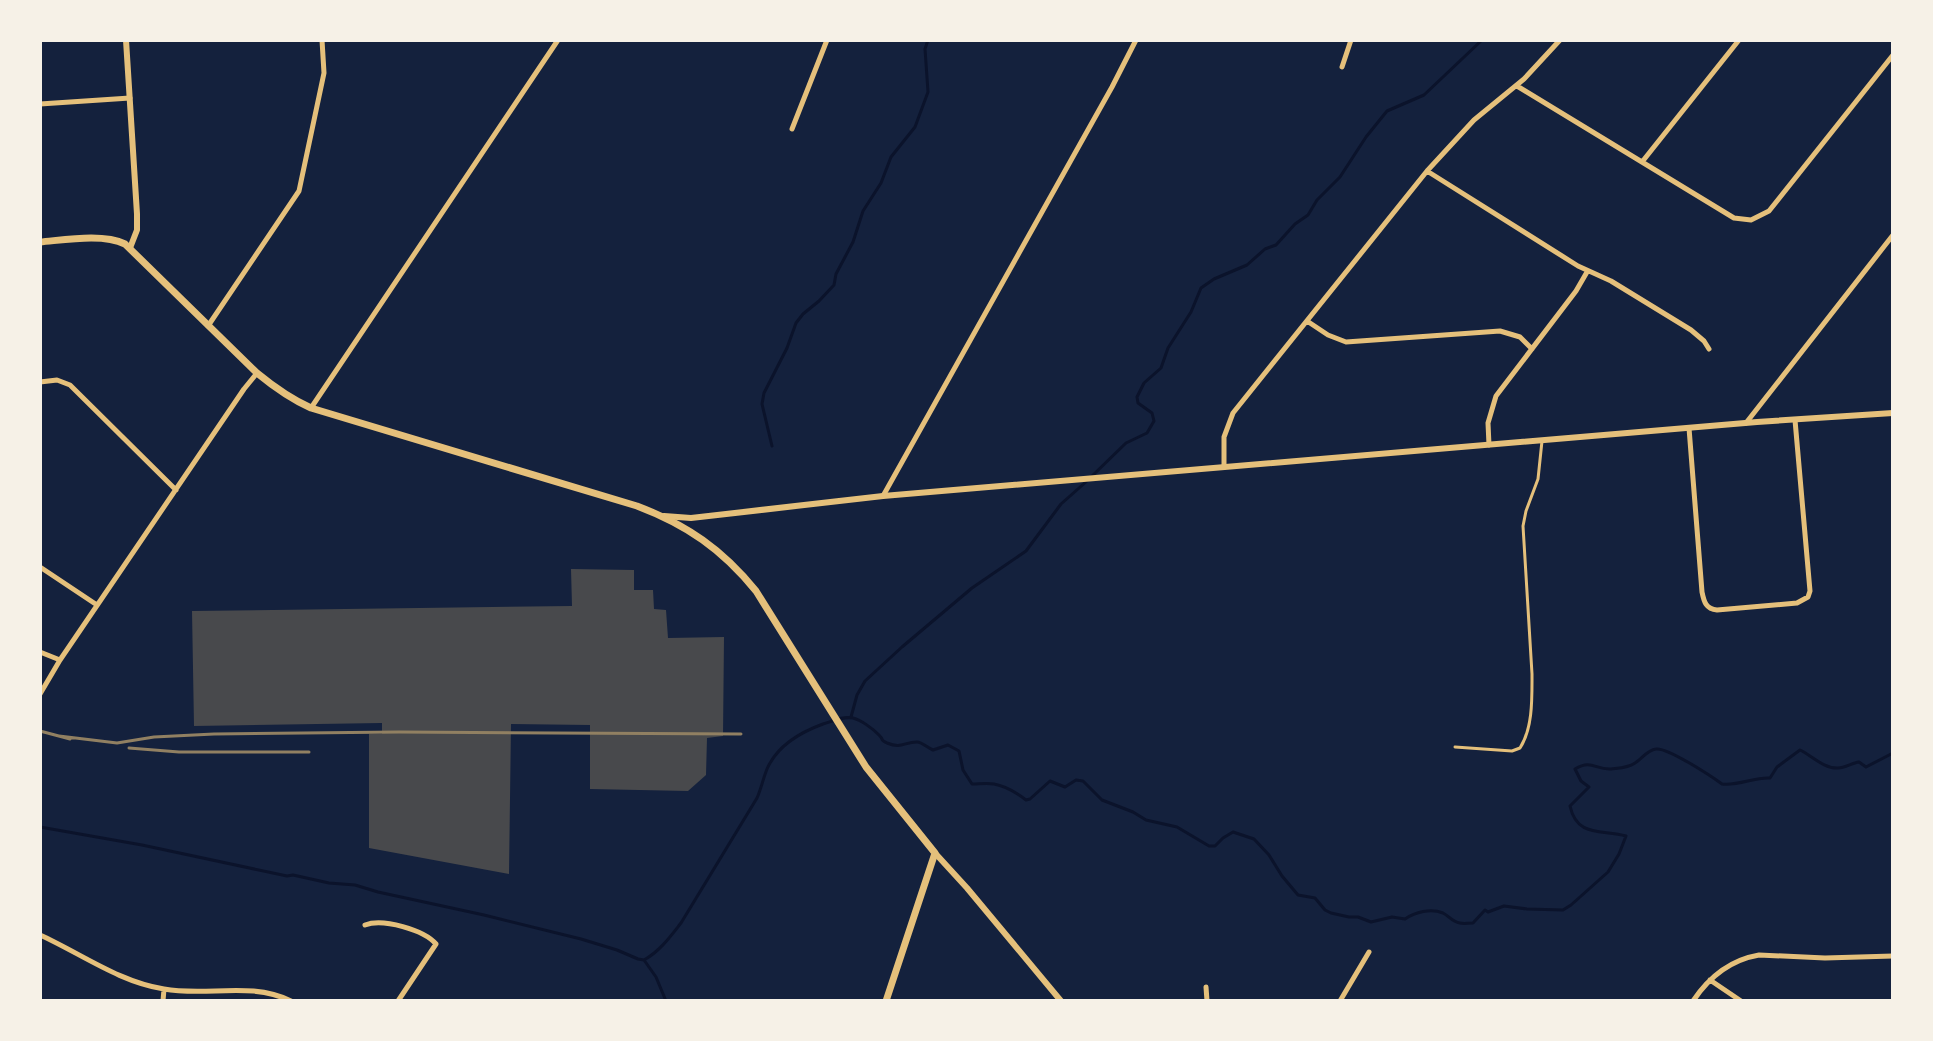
<svg xmlns="http://www.w3.org/2000/svg" width="1933" height="1041" font-family="'DM Sans',sans-serif">
  <style>
    .lines { fill: none; stroke-linecap: round; stroke-linejoin: round }
    .stream { stroke: #0b132b; stroke-width: 3 }
    .building { fill: #48494c }
    .service { stroke: #e5c07b; stroke-width: 3 }
    .minor { stroke: #e5c07b; stroke-width: 5 }
    .tertiary { stroke: #e5c07b; stroke-width: 6 }
    .secondary { stroke: #e5c07b; stroke-width: 7 }
    .rail { stroke: #918062; stroke-width: 3 }
  </style>
  <rect width="100%" height="100%" fill="#14213d"/>
  <g class="lines">
    <path class="stream" d="M 772,446 L 762,404 L 764,393 L 787,348 L 796,323 L 803,314 L 819,301 L 834,285 L 836,274 L 853,242 L 863,211 L 881,183 L 891,157 L 915,127 L 928,92 L 925,49 L 928,40
      M 1092,476 L 1126,443 L 1147,433 L 1154,421 L 1152,413 L 1138,403 L 1137,397 L 1144,383 L 1161,368 L 1168,348 L 1191,312 L 1201,288 L 1214,279 L 1247,265 L 1265,249 L 1276,245 L 1295,224 L 1308,215 L 1317,200 L 1340,177 L 1366,137 L 1387,111 L 1424,95 L 1482,40
      M 851,717 L 857,695 L 865,681 L 902,647 L 972,588 L 1026,551 L 1061,504 L 1087,481
      M 40,827 L 142,845 L 287,876 L 293,875 L 329,883 L 355,885 L 378,892 L 484,915 L 581,939 L 617,950 L 638,959 L 644,960 L 656,977 L 666,1001
      M 644,960 C 660,951 670,937 681,923 L 757,798 C 761,789 763,779 767,769 C 777,746 801,732 823,724 C 833,721 843,716 853,718 C 861,720 872,728 879,735 C 885,741 879,739 887,743 C 902,749 904,742 917,742 C 922,742 928,748 933,750 L 948,745 L 959,751 L 963,770 L 972,784 C 979,784 987,783 994,784 C 1005,786 1017,793 1026,800 L 1030,799 L 1050,781 L 1065,787 L 1076,780 L 1083,781 L 1102,800 L 1133,812 L 1146,820 L 1177,827 L 1209,846 L 1215,846 L 1223,838 L 1233,832 L 1254,839 L 1269,855 L 1282,876 L 1298,895 L 1315,898 L 1325,910 L 1331,913 L 1349,917 L 1358,917 L 1371,922 L 1392,917 L 1405,919 C 1415,912 1431,908 1443,913 C 1449,916 1452,922 1460,923 C 1464,924 1468,923 1473,923 L 1485,910 L 1488,912 L 1504,906 L 1527,909 L 1563,910 L 1571,905 L 1608,872 L 1619,854 L 1626,836 C 1602,829 1577,838 1570,806 L 1589,787 L 1581,781 L 1575,769 C 1592,759 1595,770 1611,769 C 1619,768 1628,768 1635,763 C 1642,759 1647,750 1656,749 C 1667,747 1711,776 1722,784 C 1739,786 1754,777 1770,778 L 1777,767 L 1800,750 C 1811,755 1824,769 1838,768 C 1845,768 1852,763 1859,762 L 1866,767 L 1893,753"/>
  </g>
  <path class="building" d="M 571,569 L 634,570 L 634,590 L 653,590 L 654,609 L 666,610 L 668,638 L 724,637 L 723,736 L 707,738 L 706,775 L 688,791 L 590,789 L 590,725 L 511,724 L 509,874 L 369,848 L 369,734 L 382,734 L 382,723 L 194,726 L 192,611 L 572,606 Z"/>
  <g class="lines">
    <path class="service" d="M 1455,747 L 1512,751 L 1520,748 C 1533,728 1532,698 1532,674 L 1523,526 L 1526,511 L 1538,479 L 1542,441"/>
    <path class="minor" d="M 1342,67 L 1351,40
      M 1517,86 L 1734,218 L 1751,220 L 1769,211 L 1893,55
      M 40,104 L 130,98
      M 792,129 L 827,40
      M 1642,162 L 1739,40
      M 1427,171 L 1578,266 L 1611,281 L 1691,330 L 1704,341 L 1709,349
      M 1307,321 L 1328,335 L 1346,342 L 1500,331 L 1520,337 L 1532,349
      M 208,326 L 299,191 L 324,73 L 322,40
      M 40,382 L 57,380 L 70,385 L 176,490
      M 311,408 L 558,40
      M 1746,423 L 1893,235
      M 1689,428 L 1702,592 C 1704,602 1706,609 1717,610 L 1797,603 L 1808,597 L 1810,591 L 1795,420
      M 1489,445 L 1488,423 L 1496,396 L 1576,291 L 1587,272
      M 1224,467 L 1224,437 L 1233,413 L 1427,171 L 1474,120 L 1524,79 L 1560,40
      M 883,496 L 1112,87 L 1136,40
      M 40,567 L 97,605
      M 40,652 L 60,660
      M 40,694 L 60,660 L 244,389 L 257,373
      M 365,925 C 383,918 424,930 436,944 L 398,1001
      M 40,935 C 80,953 119,982 164,989 C 207,997 250,981 291,1001
      M 1710,980 L 1741,1001
      M 1206,987 L 1207,1001
      M 163,1001 L 164,989
      M 1340,1001 L 1369,952
      M 1693,1001 C 1709,977 1730,960 1759,955 L 1825,958 L 1893,956"/>
    <path class="tertiary" d="M 126,40 L 137,214 L 137,230 L 130,248
      M 664,516 L 691,518 L 883,496 L 1757,422 L 1893,413
      M 935,853 L 967,888 L 1061,1001"/>
    <path class="secondary" d="M 40,242 C 64,240 103,233 125,244 L 257,373 C 274,387 291,399 311,408 L 637,506 C 687,525 722,549 756,591 L 866,767 L 935,853 L 886,1001"/>
    <path class="rail" d="M 40,731 L 70,739
      M 59,736 L 117,743 L 154,737 L 214,734 L 399,732 L 741,734
      M 129,748 L 179,752 L 309,752"/>
  </g>
  <rect width="1933" height="1041" fill="none" stroke="#f6f1e7" stroke-width="84"/>
</svg>
